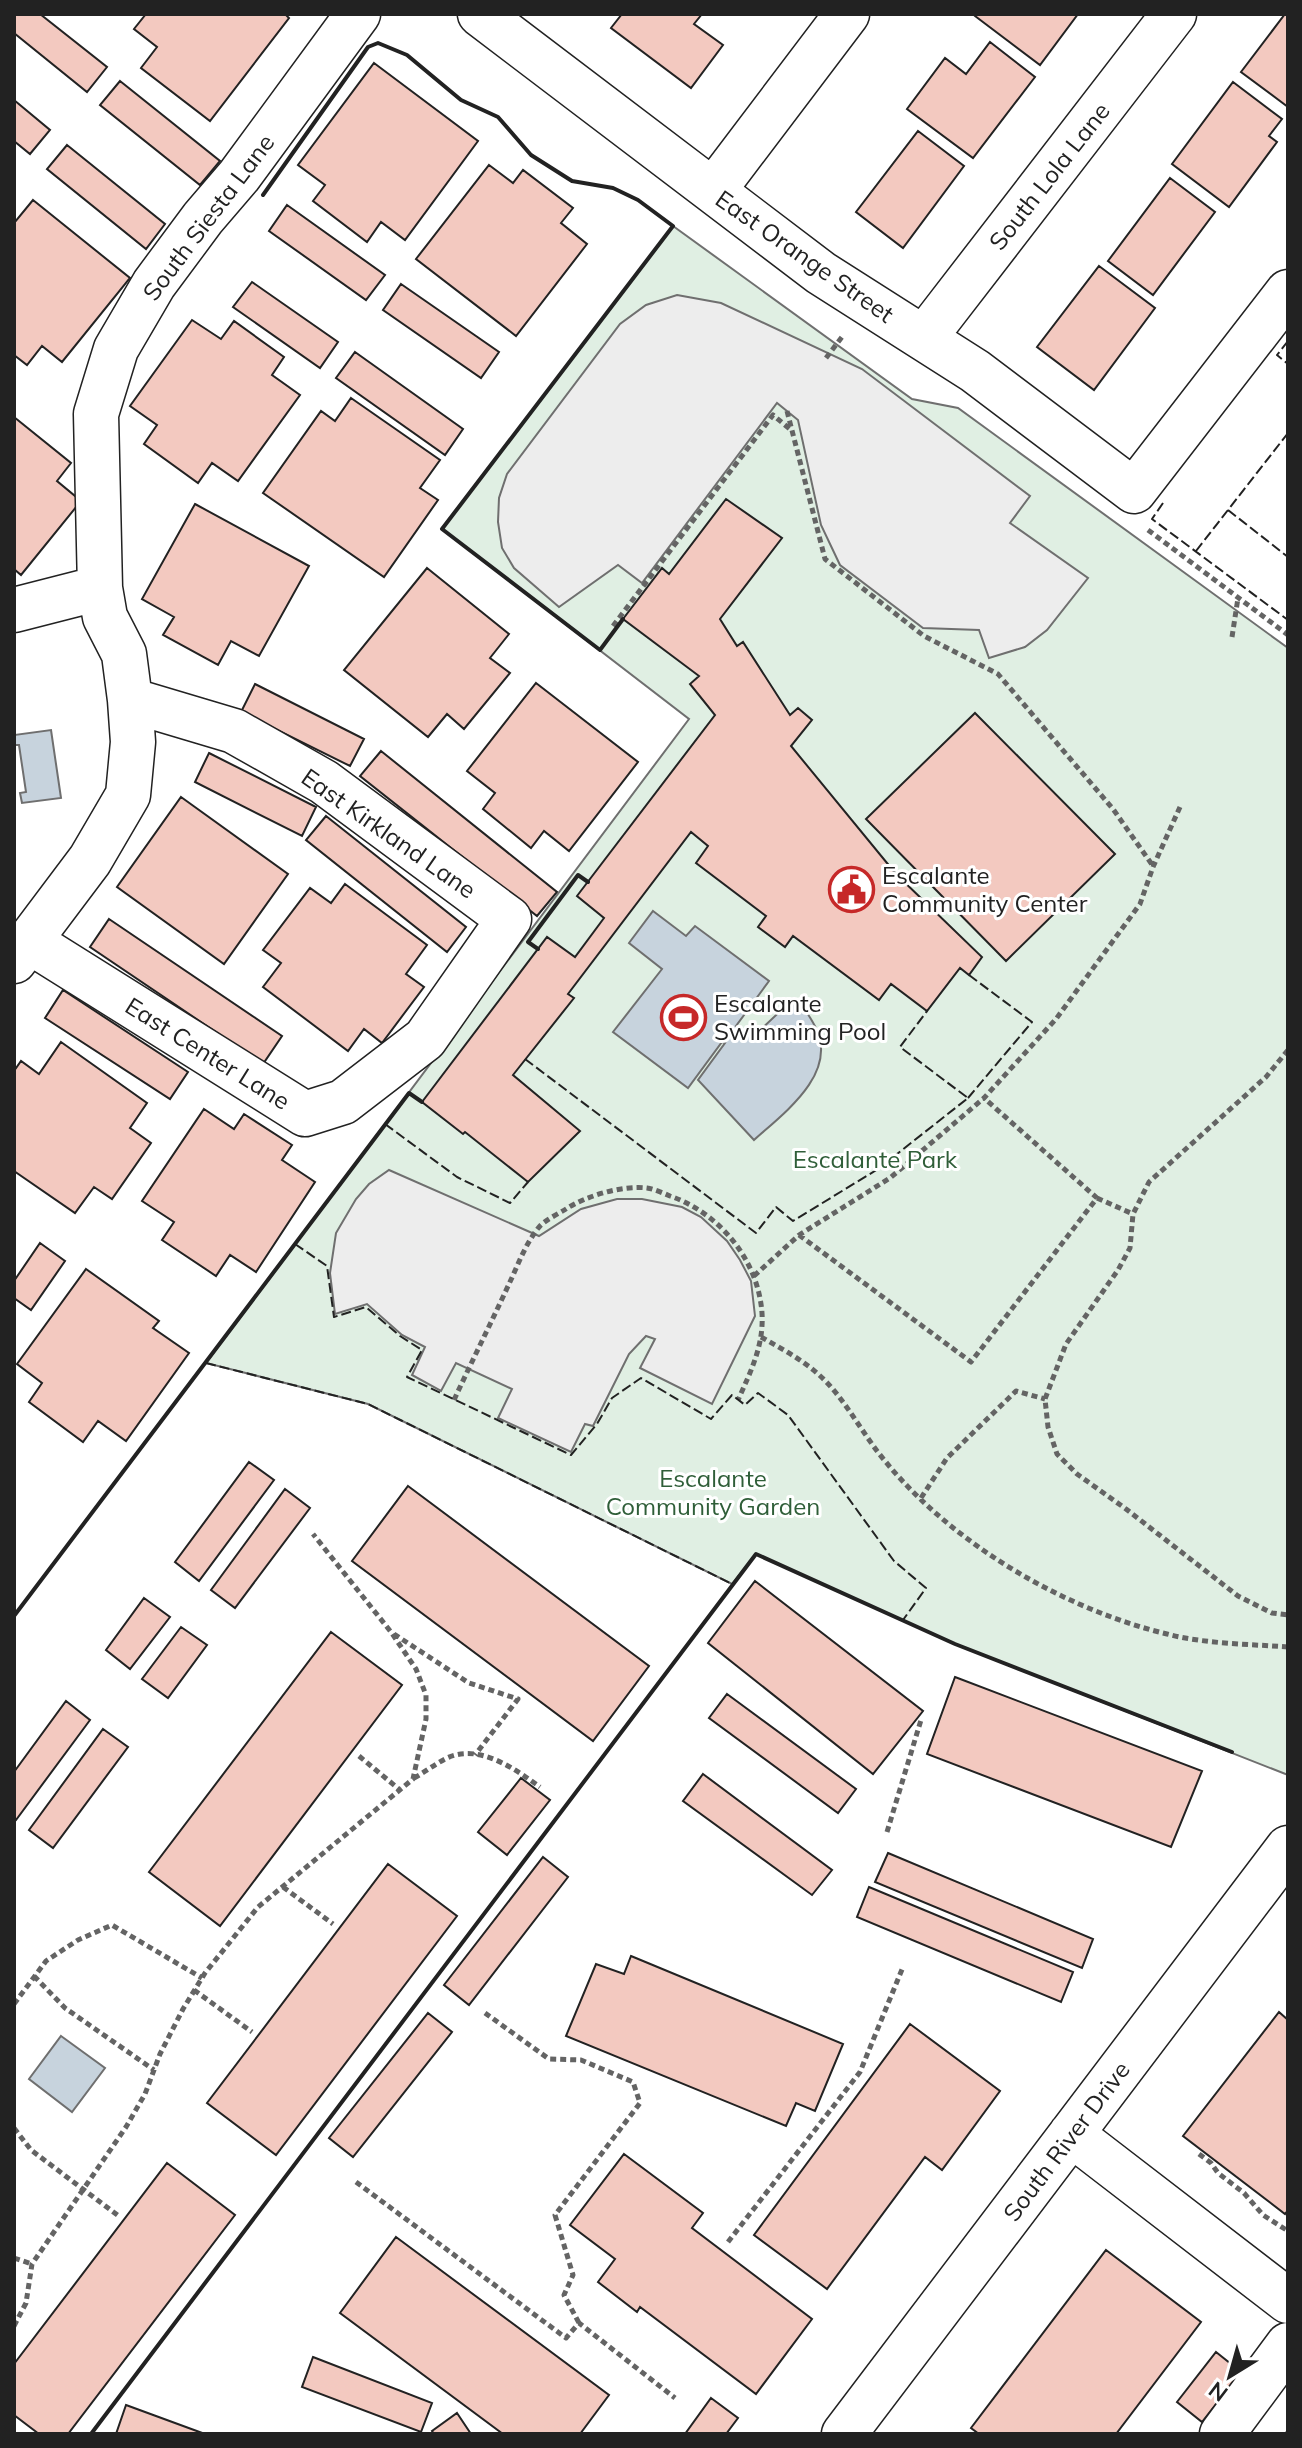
<svg xmlns="http://www.w3.org/2000/svg" width="1302" height="2448" font-family="Mulish,sans-serif">
  <style>
    .green { fill: #e0efe3; stroke: #6f6f6f; stroke-width: 2 }
    .parking { fill: #ededed; stroke: #6f6f6f; stroke-width: 2 }
    .water { fill: #c7d3dd; stroke: #6f6f6f; stroke-width: 2 }
    .building { fill: #f3c9c0; stroke: #222; stroke-width: 2 }
    .lines { fill: none; stroke-linecap: round; stroke-linejoin: round }
    .minor-casing { stroke: #222; stroke-width: 47 }
    .path { stroke: #646464; stroke-width: 5; stroke-dasharray: 6 4; stroke-linecap: butt }
    .minor { stroke: #fff; stroke-width: 44 }
    .fence { stroke: #222; stroke-width: 2; stroke-dasharray: 10 4; stroke-linecap: butt }
    .wall { stroke: #222; stroke-width: 4 }
    .labels { text-anchor: middle; dominant-baseline: central; stroke-width: 6; stroke-linejoin: round; paint-order: stroke }
    .street-label { font-size: 24px; fill: #222; stroke: #fff }
    .poi-label { font-size: 24px; fill: #222; stroke: #fff; text-anchor: start }
    .park-label { font-size: 24px; fill: #2f5e38; stroke: #fff }
  </style>
  <rect width="100%" height="100%" fill="#fff"/>
  <path class="green" d="M 673,226 L 912,399 L 958,408 L 1288,648 L 1288,1775 L 955,1644 L 756,1554 L 732,1584 L 368,1404 L 206,1363 L 689,719 L 442,529 Z"/>
  <path class="parking" d="M 677,295 L 721,303 L 862,369 L 1030,496 L 1010,523 L 1088,578 L 1047,630 L 1025,647 L 989,658 L 979,630 L 923,628 L 840,565 L 821,525 L 798,420 L 777,403 L 642,583 L 618,565 L 559,607 L 514,568 L 502,548 L 498,522 L 499,498 L 507,474 L 620,324 L 646,305 Z
    M 389,1170 L 539,1236 L 581,1209 L 617,1199 L 642,1199 L 682,1207 L 701,1217 L 727,1241 L 740,1260 L 751,1281 L 755,1316 L 712,1404 L 640,1368 L 655,1339 L 646,1336 L 629,1354 L 593,1426 L 585,1424 L 571,1452 L 498,1418 L 512,1389 L 456,1363 L 441,1391 L 412,1375 L 425,1347 L 402,1335 L 367,1304 L 335,1314 L 330,1273 L 336,1233 L 356,1199 L 369,1184 Z"/>
  <path class="water" d="M 51,730 L 61,798 L 22,803 L 20,793 L 26,792 L 19,745 L 14,745 L 14,735 Z
    M 653,911 L 686,936 L 695,926 L 769,981 L 736,1026 L 753,1037 L 793,999 C 805,1008 809,1015 816,1028 C 838,1074 784,1113 754,1140 L 698,1080 L 725,1043 L 722,1042 L 688,1088 L 613,1032 L 662,969 L 629,943 Z
    M 61,2036 L 105,2068 L 72,2112 L 29,2079 Z"/>
  <path class="building" d="M 14,14 L 40,14 L 107,67 L 87,92 L 14,33 Z
    M 146,14 L 285,14 L 289,18 L 210,121 L 141,68 L 157,47 L 134,29 Z
    M 622,14 L 702,14 L 694,24 L 723,45 L 691,88 L 611,28 Z
    M 976,14 L 1078,14 L 1040,65 L 975,16 Z
    M 1285,14 L 1288,14 L 1288,107 L 1241,72 Z
    M 990,42 L 1035,77 L 973,158 L 907,109 L 945,58 L 966,74 Z
    M 374,63 L 478,141 L 405,240 L 381,222 L 367,242 L 313,201 L 325,185 L 298,165 Z
    M 120,81 L 220,161 L 200,185 L 100,105 Z
    M 1233,82 L 1282,119 L 1269,136 L 1277,142 L 1229,207 L 1172,164 Z
    M 14,100 L 50,130 L 30,154 L 14,141 Z
    M 918,131 L 964,166 L 903,248 L 856,212 Z
    M 67,145 L 165,224 L 146,249 L 47,169 Z
    M 489,165 L 513,183 L 523,170 L 573,208 L 561,223 L 587,244 L 516,336 L 416,259 Z
    M 1170,178 L 1215,212 L 1153,295 L 1108,261 Z
    M 33,200 L 130,278 L 62,362 L 42,346 L 27,365 L 14,355 L 14,223 Z
    M 287,205 L 385,275 L 366,300 L 269,231 Z
    M 1099,266 L 1155,308 L 1094,390 L 1037,347 Z
    M 252,282 L 338,342 L 320,368 L 233,307 Z
    M 401,284 L 499,352 L 481,378 L 383,310 Z
    M 192,320 L 221,339 L 234,321 L 284,357 L 272,375 L 300,395 L 238,481 L 212,463 L 198,483 L 144,444 L 157,425 L 130,406 Z
    M 355,352 L 463,429 L 445,455 L 336,378 Z
    M 351,398 L 440,460 L 420,488 L 438,500 L 384,577 L 263,493 L 321,411 L 335,421 Z
    M 14,417 L 71,463 L 57,481 L 81,501 L 21,575 L 14,569 Z
    M 726,499 L 782,538 L 720,619 L 737,646 L 743,642 L 790,715 L 798,708 L 812,720 L 791,746 L 896,874 L 982,957 L 969,975 L 960,968 L 927,1011 L 891,984 L 879,1000 L 793,936 L 785,947 L 758,927 L 766,916 L 696,863 L 708,846 L 691,832 L 568,994 L 574,998 L 513,1075 L 580,1131 L 528,1182 L 465,1132 L 463,1134 L 422,1102 L 547,937 L 575,957 L 604,918 L 577,896 L 715,715 L 690,684 L 699,676 L 623,619 L 662,568 L 669,574 Z
    M 195,504 L 309,566 L 259,656 L 231,641 L 218,665 L 163,635 L 174,617 L 142,599 Z
    M 427,568 L 509,634 L 490,658 L 510,673 L 464,729 L 447,714 L 428,737 L 344,670 Z
    M 536,683 L 638,762 L 569,851 L 544,831 L 531,848 L 483,809 L 495,793 L 467,771 Z
    M 255,684 L 364,739 L 350,766 L 241,712 Z
    M 975,713 L 1115,854 L 1006,961 L 866,819 Z
    M 381,751 L 557,892 L 537,916 L 360,776 Z
    M 209,753 L 316,807 L 302,836 L 195,782 Z
    M 181,797 L 288,874 L 224,964 L 117,887 Z
    M 326,816 L 466,927 L 447,952 L 306,840 Z
    M 345,884 L 427,945 L 406,974 L 424,987 L 382,1043 L 364,1029 L 348,1051 L 263,987 L 281,963 L 263,950 L 310,888 L 331,903 Z
    M 109,919 L 282,1036 L 263,1064 L 90,947 Z
    M 63,990 L 188,1072 L 170,1099 L 45,1018 Z
    M 61,1042 L 147,1103 L 130,1128 L 151,1143 L 112,1199 L 94,1187 L 75,1213 L 14,1171 L 14,1071 L 21,1061 L 39,1074 Z
    M 204,1109 L 234,1129 L 244,1114 L 292,1145 L 282,1160 L 315,1182 L 256,1272 L 230,1255 L 216,1276 L 162,1240 L 174,1222 L 142,1201 Z
    M 40,1243 L 65,1261 L 31,1310 L 14,1298 L 14,1281 Z
    M 86,1269 L 159,1321 L 153,1328 L 189,1353 L 126,1441 L 98,1421 L 83,1442 L 29,1402 L 42,1383 L 17,1364 Z
    M 249,1462 L 274,1480 L 199,1581 L 175,1562 Z
    M 408,1486 L 649,1666 L 593,1741 L 352,1561 Z
    M 285,1489 L 310,1508 L 235,1608 L 211,1590 Z
    M 755,1581 L 923,1711 L 873,1774 L 708,1643 Z
    M 144,1598 L 170,1617 L 130,1669 L 106,1650 Z
    M 181,1627 L 207,1645 L 168,1698 L 142,1679 Z
    M 331,1632 L 402,1685 L 220,1926 L 149,1872 Z
    M 955,1677 L 1202,1771 L 1171,1847 L 927,1754 Z
    M 727,1694 L 856,1789 L 838,1813 L 709,1718 Z
    M 66,1701 L 90,1720 L 16,1820 L 14,1819 L 14,1772 Z
    M 103,1729 L 128,1747 L 53,1848 L 29,1830 Z
    M 703,1774 L 832,1870 L 812,1895 L 683,1801 Z
    M 521,1778 L 550,1800 L 507,1855 L 478,1832 Z
    M 888,1853 L 1093,1939 L 1082,1968 L 875,1882 Z
    M 543,1857 L 568,1877 L 469,2005 L 444,1985 Z
    M 388,1864 L 457,1916 L 276,2155 L 207,2103 Z
    M 869,1887 L 1073,1972 L 1061,2002 L 857,1917 Z
    M 631,1956 L 843,2044 L 815,2111 L 796,2103 L 786,2126 L 566,2036 L 596,1964 L 624,1974 Z
    M 1279,2012 L 1288,2020 L 1288,2210 L 1285,2214 L 1183,2136 Z
    M 428,2013 L 452,2032 L 353,2157 L 329,2138 Z
    M 910,2024 L 1000,2091 L 942,2170 L 925,2157 L 827,2289 L 754,2235 Z
    M 624,2154 L 703,2213 L 692,2228 L 812,2319 L 756,2394 L 640,2307 L 637,2312 L 598,2282 L 615,2259 L 570,2225 Z
    M 167,2163 L 235,2215 L 68,2434 L 39,2434 L 14,2415 L 14,2364 Z
    M 396,2237 L 609,2395 L 580,2434 L 503,2434 L 340,2313 Z
    M 1106,2250 L 1201,2322 L 1116,2434 L 979,2434 L 971,2428 Z
    M 1216,2352 L 1241,2372 L 1202,2422 L 1177,2402 Z
    M 313,2357 L 432,2403 L 421,2432 L 302,2387 Z
    M 711,2398 L 738,2418 L 726,2434 L 685,2434 Z
    M 126,2405 L 205,2434 L 116,2434 Z
    M 457,2413 L 471,2434 L 434,2434 L 432,2431 Z"/>
  <g class="lines">
    <defs>
      <path id="minor" d="M 480,14 L 821,273 L 975,371 L 1134,491 L 1288,292
        M 713,191 L 847,14
        M 924,338 L 1174,14
        M 14,610 L 100,588 L 96,414 L 116,349 L 154,284 L 203,218 L 239,176 L 358,14
        M 29,941 L 305,1114 L 343,1102 L 425,1039 L 509,919 L 324,782 L 234,731 L 130,700
        M 14,961 L 90,860 L 128,795 L 133,742 L 130,700 L 124,654 L 105,617 L 100,588
        M 1071,2134 L 1288,2301
        M 844,2434 L 1288,1848
        M 1222,2434 L 1288,2345"/>
    </defs>
    <use href="#minor" class="minor-casing"/>
    <path class="path" d="M 826,358 L 842,337
      M 787,411 L 825,559 L 924,636 L 998,674 L 1113,809 L 1153,866
      M 1148,530 L 1288,635
      M 613,626 L 773,415 L 791,430
      M 1232,637 L 1238,598
      M 1288,1050 L 1266,1077 L 1149,1182 L 1133,1214 L 1130,1248 L 1118,1270 L 1066,1344 L 1045,1399 L 1048,1427 L 1057,1454 L 1077,1474 L 1126,1509 L 1238,1596 L 1272,1613 L 1288,1615
      M 1097,1198 L 1133,1214
      M 799,1235 L 971,1362 L 1097,1198 L 984,1098
      M 754,1276 L 799,1235 L 890,1178 L 984,1098 L 1056,1019 L 1140,904 L 1153,867 L 1180,807
      M 761,1337 C 786,1351 812,1365 831,1387 C 851,1410 865,1437 885,1461 C 953,1544 1063,1609 1167,1634 C 1205,1644 1248,1644 1288,1647
      M 454,1400 C 472,1361 491,1323 509,1284 C 518,1265 526,1242 540,1226 C 547,1219 558,1214 566,1209 C 586,1196 622,1185 647,1188 C 654,1189 663,1193 670,1196 C 719,1213 758,1259 762,1313 C 764,1345 751,1371 738,1400
      M 921,1498 L 947,1458 L 1016,1391 L 1045,1399
      M 394,1634 L 469,1683 L 518,1699 L 475,1755
      M 359,1756 L 400,1790
      M 414,1778 C 425,1772 435,1764 447,1758 C 479,1743 515,1769 540,1787
      M 887,1832 L 921,1720
      M 283,1887 L 333,1924
      M 34,1976 L 65,2008 L 154,2070
      M 194,1990 L 252,2032
      M 14,2004 L 46,1961 L 78,1940 L 112,1925 L 202,1978
      M 485,2013 L 549,2059 L 581,2060 L 633,2082 L 640,2103 L 555,2215 L 573,2275 L 564,2295 L 579,2323
      M 14,2128 L 31,2150 L 120,2217
      M 1199,2154 L 1211,2163 L 1218,2173 L 1244,2193 L 1263,2215 L 1288,2231
      M 356,2182 L 566,2338 L 579,2323 L 675,2398
      M 728,2242 L 860,2072 L 903,1967
      M 14,2258 L 32,2264
      M 14,2326 L 26,2303 L 32,2264 L 126,2127 L 145,2094 L 160,2054 L 183,2009 L 205,1973 L 258,1907 L 413,1779 L 426,1719 L 426,1695 L 416,1669 L 391,1632 L 313,1534
      M 1287,2434 L 1288,2432"/>
    <use href="#minor" class="minor"/>
    <path class="fence" d="M 1288,341 L 1277,355 L 1288,364
      M 1163,503 L 1152,519 L 1288,620
      M 1228,510 L 1288,557
      M 1196,551 L 1288,433
      M 525,1059 L 756,1233 L 776,1207 L 793,1221 L 878,1169 L 968,1098 L 900,1047 L 927,1011
      M 968,1098 L 1032,1022 L 969,975
      M 385,1124 L 457,1177 L 510,1203 L 528,1182
      M 295,1244 L 327,1266 L 334,1317 L 366,1307 L 400,1336 L 422,1350 L 407,1377 L 571,1455 L 597,1424 L 612,1398 L 641,1378 L 711,1419 L 732,1395 L 745,1405 L 758,1393 L 788,1415 L 894,1561 L 926,1588 L 903,1620
      M 206,1363 L 368,1404 L 732,1584"/>
    <path class="wall" d="M 263,195 L 368,47 L 378,43 L 407,55 L 461,100 L 498,117 L 531,155 L 572,181 L 613,188 L 638,200 L 673,226 L 442,529 L 600,650 L 623,619
      M 538,949 L 528,942 L 578,875 L 588,882
      M 14,1616 L 409,1093 L 422,1102
      M 91,2434 L 756,1554 L 955,1644 L 1232,1752"/>
  </g>
  <defs>
    <symbol id="civic-ring" viewBox="-11 -11 22 22"><circle r="9.5" fill="#fff" stroke="#c62828" stroke-width="1.5"/><path d="M-.6-6.5H3V-4.5H.6V-3L4-1V1h2V6H-6V1h2V-1L-.6-3ZM-1.2 2.5V6h2.4V2.5Z" fill="#c62828"/></symbol>
    <symbol id="stadium-ring" viewBox="-11 -11 22 22"><circle r="9.5" fill="#fff" stroke="#c62828" stroke-width="1.5"/><path d="M0-5a6.5 5 0 1 0 0 10a6.5 5 0 1 0 0-10ZM-3.5-1.8h7v3.6h-7Z" fill="#c62828"/></symbol>
  </defs>
  <g fill-rule="evenodd">
    <use href="#civic-ring" x="826" y="864" width="51" height="51"/>
    <use href="#stadium-ring" x="658" y="992" width="51" height="51"/>
  </g>
  <g class="labels">
    <g class="street-label">
      <text transform="translate(1049 176) rotate(-52)">South Lola Lane</text>
      <text transform="translate(208 217) rotate(-53)">South Siesta Lane</text>
      <text transform="translate(805 256) rotate(35)">East Orange Street</text>
      <text transform="translate(389 833) rotate(35)">East Kirkland Lane</text>
      <text transform="translate(208 1053) rotate(32)">East Center Lane</text>
      <text transform="translate(1066 2141) rotate(-53)">South River Drive</text>
    </g>
    <g class="poi-label">
      <text x="882" y="875">Escalante<tspan x="882" dy="28">Community Center</tspan></text>
      <text x="714" y="1003">Escalante<tspan x="714" dy="28">Swimming Pool</tspan></text>
    </g>
    <g class="park-label">
      <text x="875" y="1159">Escalante Park</text>
      <text x="713" y="1478">Escalante<tspan x="713" dy="28">Community Garden</tspan></text>
    </g>
  </g>
  <rect width="1302" height="2448" fill="none" stroke="#222222" stroke-width="32"/>
  <g transform="translate(1230 2376) rotate(217)" stroke="#ffffff" stroke-width="6" paint-order="stroke">
  <path d="M0-6L14 30L0 20L-14 30Z" fill="#222222"/>
  <text y="-12" font-size="22" font-weight="bold" text-anchor="middle" fill="#222222">N</text>
  </g>
</svg>
